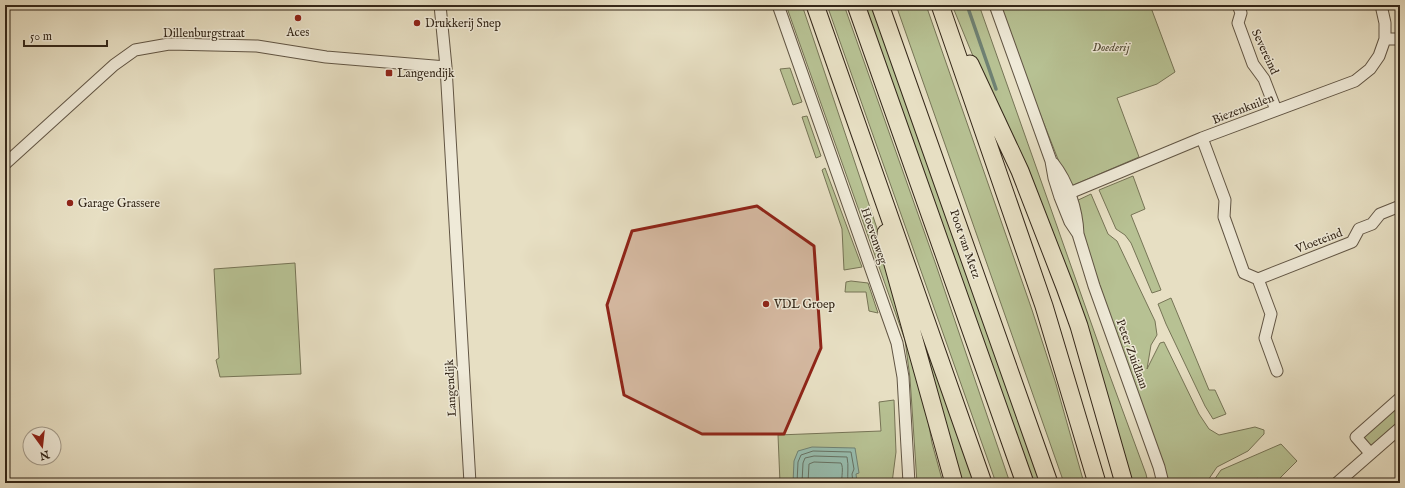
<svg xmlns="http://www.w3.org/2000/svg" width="1405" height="488" font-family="'IM FELL English',serif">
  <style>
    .green { fill: #b7c193; stroke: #767456 }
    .water { fill: #97bdaf; stroke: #6f8173 }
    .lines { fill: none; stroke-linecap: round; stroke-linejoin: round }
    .shore { stroke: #667264; stroke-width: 1 }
    .stream { stroke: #6f8173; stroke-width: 3.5 }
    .minor-casing { stroke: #615544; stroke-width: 13 }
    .highway-casing { stroke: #342719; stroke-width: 19 }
    .minor { stroke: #efead8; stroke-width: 11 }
    .highway { stroke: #e7dfc3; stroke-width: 17 }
    .marked { fill: #8f2418; fill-opacity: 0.2; stroke: #8f2418; stroke-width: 3; stroke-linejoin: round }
    .poi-dot { fill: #8f2418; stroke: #efead8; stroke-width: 1.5 }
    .labels { text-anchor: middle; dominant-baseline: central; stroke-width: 3; stroke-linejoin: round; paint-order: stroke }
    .poi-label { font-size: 12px; fill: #342719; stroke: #efead8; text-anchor: start }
    .street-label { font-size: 12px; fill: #342719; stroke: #efead8 }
    .park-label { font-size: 12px; font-style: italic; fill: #554e38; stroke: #efead8 }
  </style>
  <rect width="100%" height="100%" fill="#e7dfc3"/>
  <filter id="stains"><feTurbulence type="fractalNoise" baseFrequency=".005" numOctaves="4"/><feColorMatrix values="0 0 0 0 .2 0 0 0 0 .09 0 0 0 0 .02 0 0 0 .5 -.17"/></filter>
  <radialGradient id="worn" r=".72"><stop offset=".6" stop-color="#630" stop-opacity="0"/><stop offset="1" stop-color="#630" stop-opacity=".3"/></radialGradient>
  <path class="green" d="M 786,5 L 802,5 L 894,279 L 923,393 L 932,443 L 943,483 L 917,483 L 910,378 L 905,340 Z
    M 827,5 L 844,5 L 936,265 L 1010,483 L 996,483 Z
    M 865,5 L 874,5 L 1042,483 L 1033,483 L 953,260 Z
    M 896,5 L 926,5 L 1032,310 L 1056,384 L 1084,483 L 1064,483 Z
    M 952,5 L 979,5 L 1107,368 L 1146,474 L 1148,483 L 1129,483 L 989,95 Z
    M 1000,5 L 1150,5 L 1175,72 L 1157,84 L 1117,98 L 1139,157 L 1069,187 L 1033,96 Z
    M 790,68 L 802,102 L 793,105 L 780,69 Z
    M 807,116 L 821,156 L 816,158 L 802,117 Z
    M 825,168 L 862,267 L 844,270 L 842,229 L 822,170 Z
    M 1133,176 L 1145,209 L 1131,215 L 1161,290 L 1152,293 L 1131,243 L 1125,235 L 1116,229 L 1099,190 Z
    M 1091,194 L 1108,234 L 1117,241 L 1155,321 L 1157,335 L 1151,345 L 1147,369 L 1160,343 L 1164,342 L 1199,414 L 1209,429 L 1219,435 L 1255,427 L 1264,430 L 1264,434 L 1248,451 L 1217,467 L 1206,483 L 1167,483 L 1083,236 L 1074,202 Z
    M 295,263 L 301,374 L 220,377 L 216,360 L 219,358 L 214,269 Z
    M 905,275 L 976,483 L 963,483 L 957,464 L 928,381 Z
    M 851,281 L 868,283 L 878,313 L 869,311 L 866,292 L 845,292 L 846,282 Z
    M 1171,298 L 1209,390 L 1215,390 L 1226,414 L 1213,419 L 1205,406 L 1166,324 L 1158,304 Z
    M 894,400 L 896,452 L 892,483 L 780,483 L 778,435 L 881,431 L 879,402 Z
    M 1400,402 L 1400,420 L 1372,445 L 1366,444 L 1363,435 Z
    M 1281,444 L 1297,461 L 1275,483 L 1263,483 L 1258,478 L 1252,483 L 1212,483 L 1221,470 Z"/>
  <path class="water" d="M 812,447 L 855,448 L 859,473 L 856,474 L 857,483 L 793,483 L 794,461 L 798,451 Z"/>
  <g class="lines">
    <path class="shore" d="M 797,483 L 798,462 L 801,455 L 813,451 L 851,452 L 854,469 L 852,474 L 853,483
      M 802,483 L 803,463 L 805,458 L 814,456 L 847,457 C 849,466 847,474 848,483
      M 808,483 L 809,464 L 814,462 L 841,463 C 844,468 841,477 842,483"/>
    <path class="stream" d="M 967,5 L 996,89"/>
    <defs>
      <path id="minor" d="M 440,5 L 446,67 L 470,483
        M 778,5 L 897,343 L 903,377 L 909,483
        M 995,5 L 1051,161 L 1054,178 L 1060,197 L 1070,222 L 1078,234 L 1094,286 L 1159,467 L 1163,483
        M 1238,5 L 1241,13 L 1238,23 L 1253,64 L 1264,79 L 1276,110
        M 1385,39 L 1400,39
        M 1202,138 L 1225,200 L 1224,217 L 1244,273 L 1258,279 L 1352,242 L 1359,229 L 1372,224 L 1380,214 L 1400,206
        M 1053,163 C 1068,182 1077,209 1078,234
        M 5,164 L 114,65 L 135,50 L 169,44 L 257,46 L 326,57 L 446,67
        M 1060,197 L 1202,138 L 1355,81 L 1370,69 L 1379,56 L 1385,39 L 1385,23 L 1381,5
        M 1258,279 L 1271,314 L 1265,338 L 1277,371
        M 1370,453 L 1356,437 L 1400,398
        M 1337,483 L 1400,428"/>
      <path id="highway" d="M 815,5 L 983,483
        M 856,5 L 1025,483
        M 880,5 L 1049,483
        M 940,5 L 1044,306 L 1097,483
        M 970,64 L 1020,171 L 1065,287 L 1079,326 L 1124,483
        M 886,233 L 886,239 L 954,483"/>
    </defs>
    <use href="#minor" class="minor-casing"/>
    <use href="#highway" class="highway-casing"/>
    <use href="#minor" class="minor"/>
    <use href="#highway" class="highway"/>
  </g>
  <path class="marked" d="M 757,206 L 814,246 L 821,348 L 784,434 L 702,434 L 624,395 L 607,305 L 632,231 Z"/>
  <g class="poi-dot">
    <circle cx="298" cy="18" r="4"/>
    <circle cx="417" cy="23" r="4"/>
    <rect x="385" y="69" width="8" height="8" rx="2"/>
    <circle cx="70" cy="203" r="4"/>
    <circle cx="766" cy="304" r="4"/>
  </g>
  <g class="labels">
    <g class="poi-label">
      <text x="425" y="23">Drukkerij Snep</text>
      <text x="298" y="32" text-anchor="middle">Aces</text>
      <text x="397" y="73">Langendijk</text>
      <text x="78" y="203">Garage Grassere</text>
      <text x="774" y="304">VDL Groep</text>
    </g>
    <g class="street-label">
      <text x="204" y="33">Dillenburgstraat</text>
      <text transform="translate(1265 52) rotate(65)">Severeind</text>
      <text transform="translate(1243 109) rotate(-21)">Biezenkuilen</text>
      <text transform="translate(874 236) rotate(71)">Hoevenweg</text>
      <text transform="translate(1319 241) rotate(-21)">Vloeteind</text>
      <text transform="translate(965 244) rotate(71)">Poot van Metz</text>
      <text transform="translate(1132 354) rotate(70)">Peter Zuidlaan</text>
      <text transform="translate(451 388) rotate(-93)">Langendijk</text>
    </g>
    <g class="park-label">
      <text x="1111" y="47">Doederij</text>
    </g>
  </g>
  <rect width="1405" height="488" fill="none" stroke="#e7dfc3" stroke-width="20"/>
  <rect x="6" y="6" width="1393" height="476" fill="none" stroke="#342719" stroke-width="2"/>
  <rect x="10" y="10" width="1385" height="468" fill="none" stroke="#342719"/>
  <g transform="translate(42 446) rotate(165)"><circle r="19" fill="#efead8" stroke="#a49c8c"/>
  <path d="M0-3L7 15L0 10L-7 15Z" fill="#8f2418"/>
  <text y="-6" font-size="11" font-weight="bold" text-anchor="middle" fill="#342719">N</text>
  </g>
  <path d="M24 40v6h83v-6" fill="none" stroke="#342719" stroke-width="2"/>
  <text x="30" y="40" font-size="12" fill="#342719" stroke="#efead8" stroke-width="3" paint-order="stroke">50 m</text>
  <rect width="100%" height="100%" filter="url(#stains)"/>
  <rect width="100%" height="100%" fill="url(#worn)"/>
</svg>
